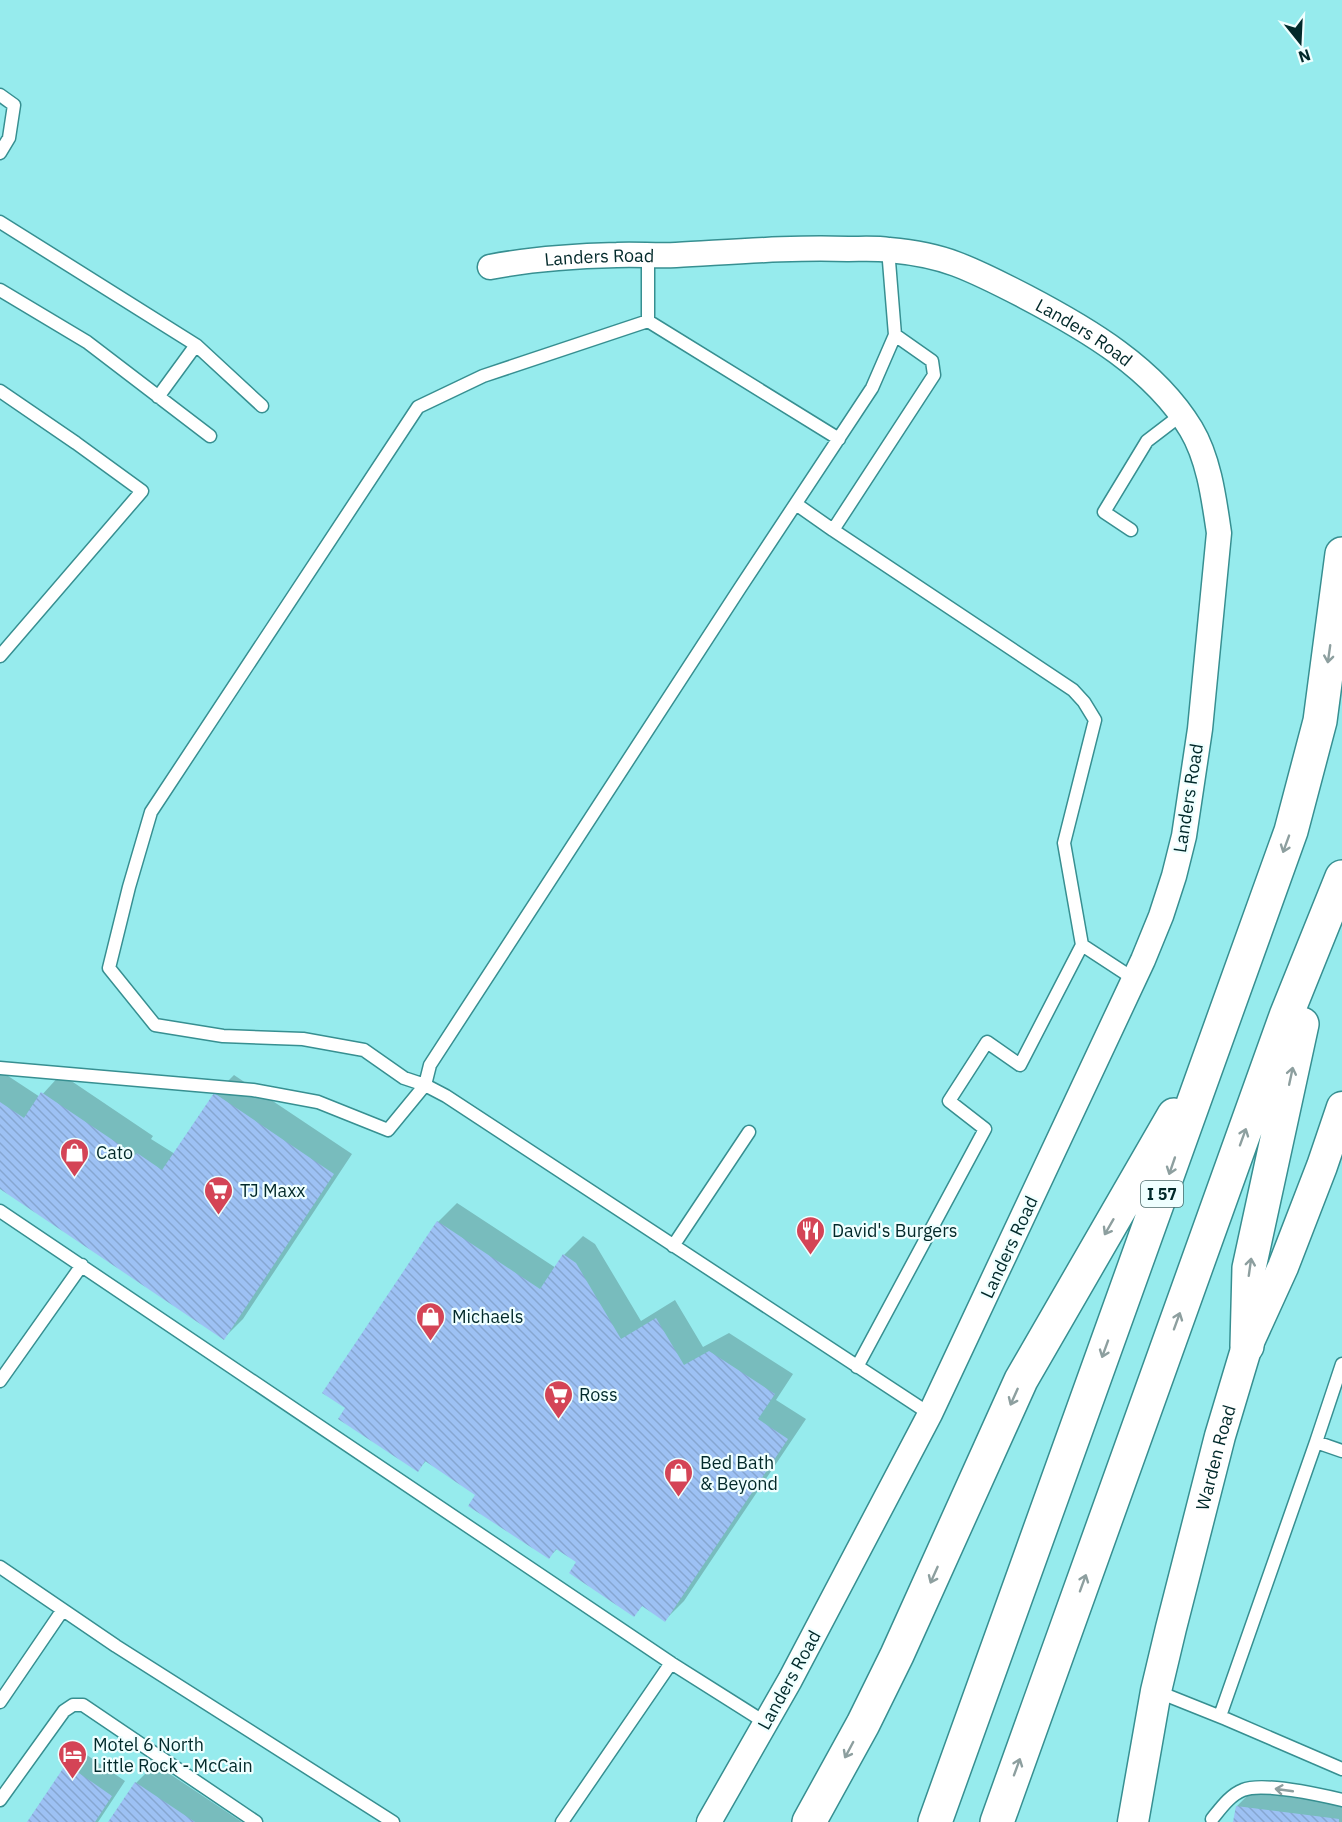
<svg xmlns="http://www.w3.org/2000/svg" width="1342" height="1822" font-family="'IBM Plex Sans',sans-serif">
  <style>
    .shadow { fill: #0003 }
    .building { fill: url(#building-back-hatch) }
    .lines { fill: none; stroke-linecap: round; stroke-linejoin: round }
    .service-casing { stroke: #378f91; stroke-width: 15 }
    .minor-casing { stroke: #378f91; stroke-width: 27 }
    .tertiary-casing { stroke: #378f91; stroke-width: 33 }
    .motorway-casing { stroke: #378f91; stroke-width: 36 }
    .service { stroke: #fff; stroke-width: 12 }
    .minor { stroke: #fff; stroke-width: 24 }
    .tertiary { stroke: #fff; stroke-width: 30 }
    .motorway { stroke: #fff; stroke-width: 33 }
    .oneway { stroke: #8d9f9f }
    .labels { text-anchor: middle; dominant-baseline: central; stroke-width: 4.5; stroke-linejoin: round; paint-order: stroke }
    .shield { fill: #efffff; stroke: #49696a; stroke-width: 1.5 }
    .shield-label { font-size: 16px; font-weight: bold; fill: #02292a }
    .street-label { font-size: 18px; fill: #02292a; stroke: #efffff }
    .poi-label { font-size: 18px; fill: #02292a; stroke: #efffff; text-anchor: start }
  </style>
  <defs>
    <pattern id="building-back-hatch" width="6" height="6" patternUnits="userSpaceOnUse" patternTransform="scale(1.5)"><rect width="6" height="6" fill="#9dc1f4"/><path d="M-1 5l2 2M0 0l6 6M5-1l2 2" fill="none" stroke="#86a6d1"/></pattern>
  </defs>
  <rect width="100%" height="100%" fill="#96ebed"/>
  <path class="shadow" d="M 2,1072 L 40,1097 L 61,1074 L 153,1136 L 151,1139 L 175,1154 L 215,1094 L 234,1075 L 352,1154 L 243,1319 L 224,1338 L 0,1187 L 0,1074 Z
    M 457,1203 L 556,1268 L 564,1255 L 583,1236 L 595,1244 L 641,1321 L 675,1300 L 703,1347 L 729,1333 L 793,1374 L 776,1400 L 806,1419 L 684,1601 L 665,1620 L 643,1605 L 634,1615 L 578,1561 L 558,1548 L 549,1557 L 477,1494 L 426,1461 L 418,1470 L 347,1408 L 324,1393 L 438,1222 Z
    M 81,1751 L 125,1781 L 98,1822 L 29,1822 L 67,1765 Z
    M 155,1764 L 242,1822 L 110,1822 L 136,1783 Z
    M 1251,1792 L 1342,1804 L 1342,1822 L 1235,1822 L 1237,1806 Z"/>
  <path class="building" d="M 41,1092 L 135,1155 L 137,1153 L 162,1170 L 214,1093 L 334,1174 L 224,1340 L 0,1189 L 0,1102 L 24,1118 Z
    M 437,1221 L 540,1289 L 563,1254 L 576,1263 L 621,1339 L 656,1318 L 684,1365 L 709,1351 L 775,1394 L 758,1419 L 788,1439 L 665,1622 L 642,1606 L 634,1617 L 569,1573 L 576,1562 L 556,1549 L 549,1559 L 468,1506 L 475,1495 L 425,1461 L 418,1472 L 338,1419 L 345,1408 L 322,1393 Z
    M 66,1764 L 112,1796 L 95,1822 L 27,1822 Z
    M 135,1782 L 195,1822 L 108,1822 Z
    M 1236,1806 L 1339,1819 L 1339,1822 L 1233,1822 Z"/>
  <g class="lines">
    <defs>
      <path id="service" d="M 0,95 L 14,105 L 9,138 L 0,153
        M 0,222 L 196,345 L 262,406
        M 648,255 L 648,321 L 839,439
        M 0,290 L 87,342 L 210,436
        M 648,321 L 483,376 L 418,407 L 151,812 L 129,887 L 109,968 L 155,1025 L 223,1036 L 303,1039 L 364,1050 L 404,1078 L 425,1085 L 446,1096 L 930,1414
        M 895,335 L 932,361 L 934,375 L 833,530 L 1073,690 L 1084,702 L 1095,720 L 1064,843 L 1082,945 L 1134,979
        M 0,391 L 76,443 L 142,491 L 0,656
        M 158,397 L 196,345
        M 796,504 L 833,530
        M 1131,530 L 1104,512 L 1147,441 L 1181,415
        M 0,1068 L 253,1090 L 318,1102 L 388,1130 L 425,1085 L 430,1065 L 740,588 L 872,388 L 895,335 L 888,249
        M 0,1211 L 671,1663 L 766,1723
        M 673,1246 L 749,1132
        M 1342,1364 L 1316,1442 L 1342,1451
        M 857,1367 L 985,1129 L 949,1101 L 987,1042 L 1020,1065 L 1082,945
        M 0,1381 L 82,1265
        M 0,1567 L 116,1646 L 393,1822
        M 1156,1691 L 1226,1719 L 1342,1769
        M 0,1702 L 62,1611
        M 1220,1716 L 1316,1442
        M 0,1800 L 64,1711 L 73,1705 L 83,1705 L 256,1822
        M 1212,1819 C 1221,1808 1230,1795 1243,1790 C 1262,1782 1321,1795 1342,1800
        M 562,1822 L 671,1663"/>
      <g id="minor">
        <path id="s1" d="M 490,267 C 531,259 574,256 617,255 C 636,254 656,256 676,255 C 733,252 791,247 848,249 C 862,249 876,248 889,250 C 911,252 935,256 956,264 C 980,273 1003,285 1026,297 C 1087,329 1154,368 1191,429 C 1209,459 1214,499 1219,533 L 1200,729 L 1184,836 L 1174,876 L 1161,916 L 1143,960 L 930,1414 L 790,1680 L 709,1822"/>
      </g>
      <g id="tertiary">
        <path id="s2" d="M 1133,1822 L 1156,1691 L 1171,1628 L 1220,1436 L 1247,1346 L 1283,1267 L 1322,1166 L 1342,1107"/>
      </g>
      <path id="motorway" d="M 1247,1346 L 1249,1268 L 1302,1024
        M 809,1822 L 863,1724 L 897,1655 L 1021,1380 L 1174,1115
        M 935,1822 L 1291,831 L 1320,721 L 1342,554
        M 997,1822 L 1286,1016 L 1342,877"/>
    </defs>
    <use href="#service" class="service-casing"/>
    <use href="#minor" class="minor-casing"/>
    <use href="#tertiary" class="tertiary-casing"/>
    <use href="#motorway" class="motorway-casing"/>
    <use href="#service" class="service"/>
    <use href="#minor" class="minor"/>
    <use href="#tertiary" class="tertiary"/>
    <use href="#motorway" class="motorway"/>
  </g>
  <defs><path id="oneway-shaft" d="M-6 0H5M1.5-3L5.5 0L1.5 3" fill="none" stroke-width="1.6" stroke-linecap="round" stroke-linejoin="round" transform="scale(1.5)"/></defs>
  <g class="oneway">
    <use href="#oneway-shaft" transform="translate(1329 654) rotate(98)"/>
    <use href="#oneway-shaft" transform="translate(1286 844) rotate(110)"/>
    <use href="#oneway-shaft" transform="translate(1291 1076) rotate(-78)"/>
    <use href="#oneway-shaft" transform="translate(1243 1137) rotate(-70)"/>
    <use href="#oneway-shaft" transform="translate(1172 1166) rotate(109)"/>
    <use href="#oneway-shaft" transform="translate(1109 1227) rotate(120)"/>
    <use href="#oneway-shaft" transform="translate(1250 1267) rotate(-82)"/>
    <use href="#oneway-shaft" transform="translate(1177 1321) rotate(-70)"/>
    <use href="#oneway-shaft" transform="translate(1105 1349) rotate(110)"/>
    <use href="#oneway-shaft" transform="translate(1014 1397) rotate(114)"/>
    <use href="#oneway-shaft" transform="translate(934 1575) rotate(114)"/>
    <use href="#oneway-shaft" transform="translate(1083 1583) rotate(-70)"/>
    <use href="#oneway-shaft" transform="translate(849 1750) rotate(118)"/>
    <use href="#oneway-shaft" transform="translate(1017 1767) rotate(-70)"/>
    <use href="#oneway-shaft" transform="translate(1284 1790) rotate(-172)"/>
  </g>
  <defs>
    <symbol id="shop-pin" viewBox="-11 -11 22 30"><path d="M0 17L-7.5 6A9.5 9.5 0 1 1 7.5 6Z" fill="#d44456" stroke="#efffff"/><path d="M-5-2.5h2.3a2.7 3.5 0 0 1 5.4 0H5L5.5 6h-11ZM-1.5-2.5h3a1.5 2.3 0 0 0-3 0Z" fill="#fff"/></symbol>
    <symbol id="supermarket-pin" viewBox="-11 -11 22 30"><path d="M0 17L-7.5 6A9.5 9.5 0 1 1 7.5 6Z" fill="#d44456" stroke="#efffff"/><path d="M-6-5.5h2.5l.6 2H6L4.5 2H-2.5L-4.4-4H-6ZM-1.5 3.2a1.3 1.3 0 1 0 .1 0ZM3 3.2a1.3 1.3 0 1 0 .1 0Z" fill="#fff"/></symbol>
    <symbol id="restaurant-pin" viewBox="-11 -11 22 30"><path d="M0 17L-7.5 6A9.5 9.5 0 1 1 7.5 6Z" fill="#d44456" stroke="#efffff"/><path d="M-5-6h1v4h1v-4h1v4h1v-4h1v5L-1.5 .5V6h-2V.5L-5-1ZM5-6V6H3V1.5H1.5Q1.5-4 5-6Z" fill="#fff"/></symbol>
    <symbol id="hotel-pin" viewBox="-11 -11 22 30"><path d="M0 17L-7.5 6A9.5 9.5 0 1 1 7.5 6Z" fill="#d44456" stroke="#efffff"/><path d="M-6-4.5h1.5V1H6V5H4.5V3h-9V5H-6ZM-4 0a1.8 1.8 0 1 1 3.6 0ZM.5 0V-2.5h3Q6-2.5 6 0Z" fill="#fff"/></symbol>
  </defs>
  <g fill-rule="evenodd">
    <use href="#shop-pin" x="58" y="1136" width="33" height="45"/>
    <use href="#supermarket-pin" x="202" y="1174" width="33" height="45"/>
    <use href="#restaurant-pin" x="794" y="1214" width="33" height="45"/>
    <use href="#shop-pin" x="414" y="1300" width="33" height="45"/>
    <use href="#supermarket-pin" x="542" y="1378" width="33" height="45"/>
    <use href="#shop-pin" x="662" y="1456" width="33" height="45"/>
    <use href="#hotel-pin" x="56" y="1738" width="33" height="45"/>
  </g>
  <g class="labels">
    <rect class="shield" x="1141" y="1181" width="42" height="26" rx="4.5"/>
    <g class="shield-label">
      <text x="1162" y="1194">I 57</text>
    </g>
    <g class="street-label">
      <text stroke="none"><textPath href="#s1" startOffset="110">Landers Road</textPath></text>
      <text stroke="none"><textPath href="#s1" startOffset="614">Landers Road</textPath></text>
      <text transform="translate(1188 798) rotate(-81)">Landers Road</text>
      <text transform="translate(1009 1247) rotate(-65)">Landers Road</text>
      <text stroke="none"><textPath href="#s2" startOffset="374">Warden Road</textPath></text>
      <text transform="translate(789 1680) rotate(-61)">Landers Road</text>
    </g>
    <g class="poi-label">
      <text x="96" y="1152">Cato</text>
      <text x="240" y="1190">TJ Maxx</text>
      <text x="832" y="1230">David's Burgers</text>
      <text x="452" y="1316">Michaels</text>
      <text x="579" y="1394">Ross</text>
      <text x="700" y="1462">Bed Bath<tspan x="700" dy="21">&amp; Beyond</tspan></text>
      <text x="93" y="1744">Motel 6 North<tspan x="93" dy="21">Little Rock - McCain</tspan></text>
    </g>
  </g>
  <g transform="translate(1300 42) rotate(162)" stroke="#efffff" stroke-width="4.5" paint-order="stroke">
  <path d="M0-4.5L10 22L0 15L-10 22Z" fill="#02292a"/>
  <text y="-9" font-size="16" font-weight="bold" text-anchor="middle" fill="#02292a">N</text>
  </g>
</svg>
